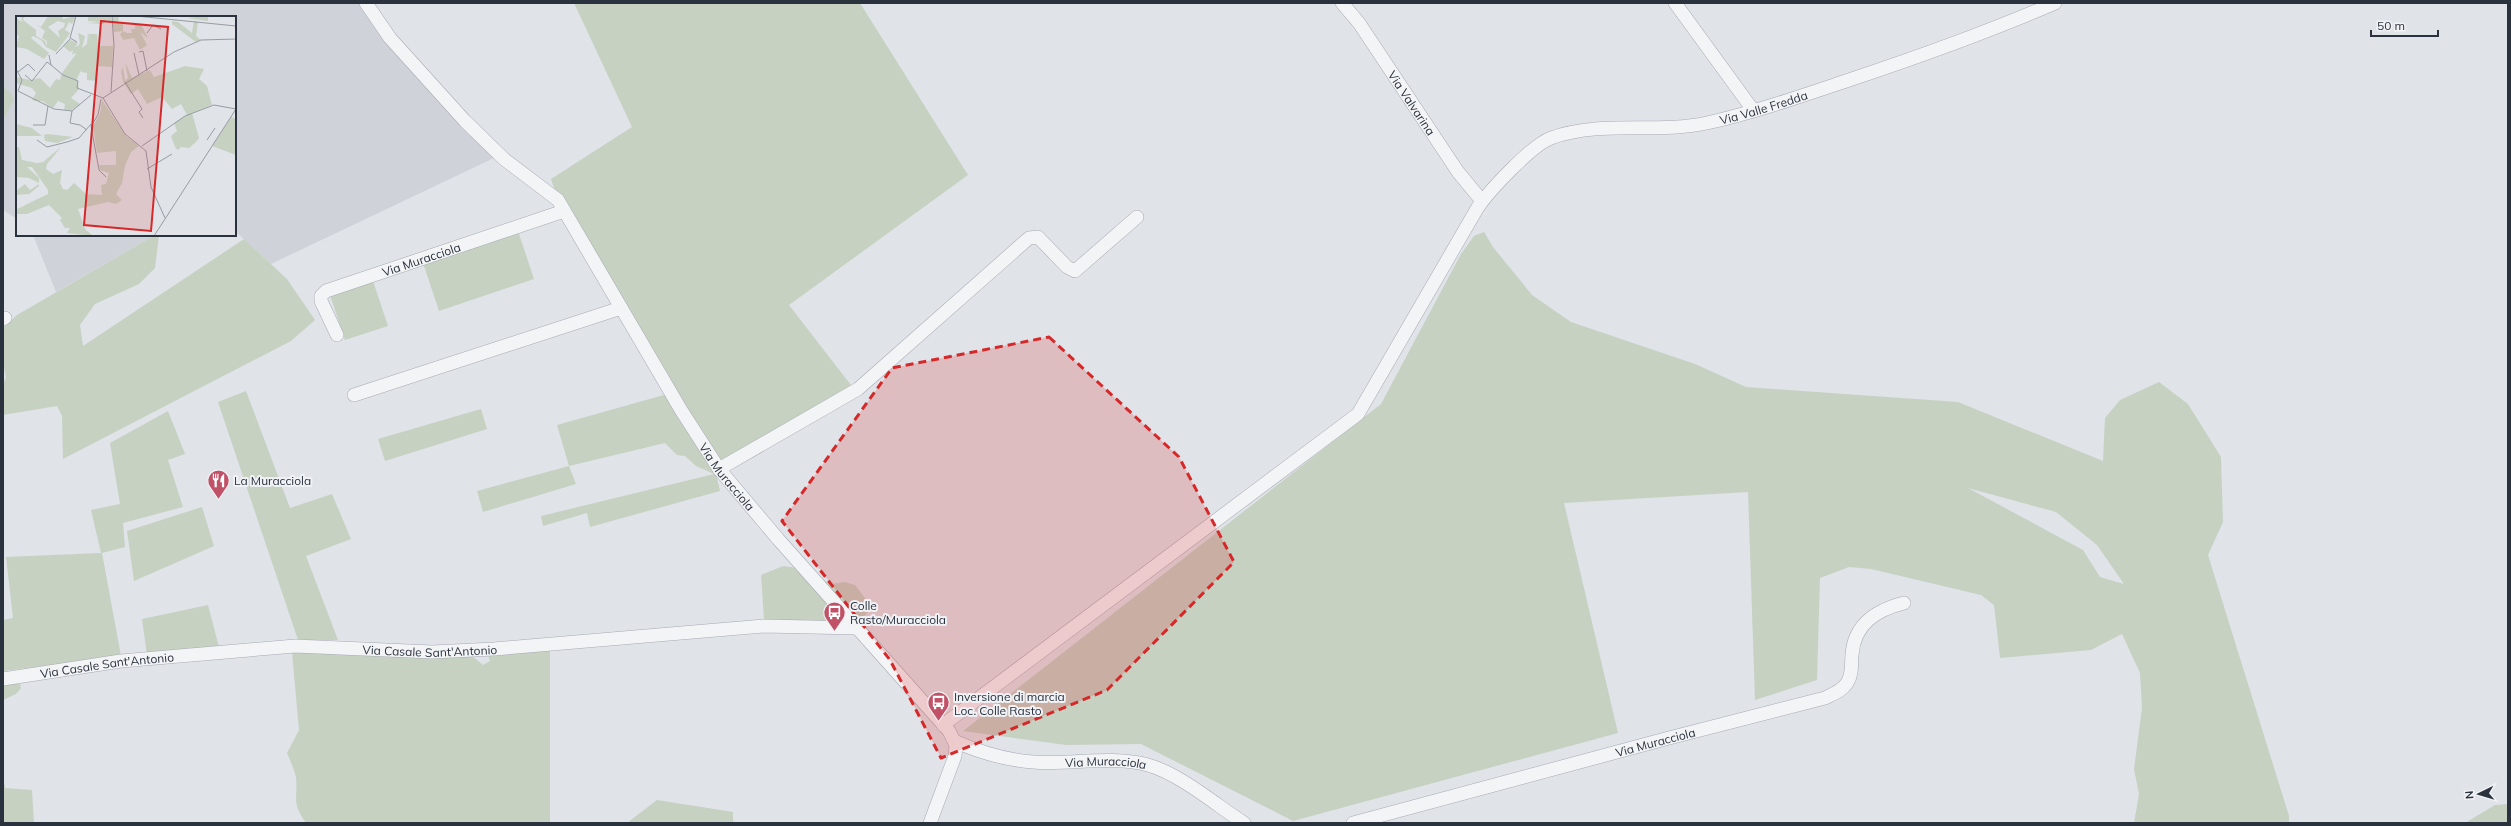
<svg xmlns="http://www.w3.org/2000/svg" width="2511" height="826" font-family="Mulish,sans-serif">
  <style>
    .built { fill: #cfd3d9 }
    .green { fill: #c6d1c2; fill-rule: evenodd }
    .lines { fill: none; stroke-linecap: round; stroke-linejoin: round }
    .minor-casing { stroke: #a6aab2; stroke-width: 14 }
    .minor { stroke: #f3f4f6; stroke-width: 13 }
    .marked { fill: #d62828; fill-opacity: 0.2; stroke: #d62828; stroke-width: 3; stroke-dasharray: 8 5; stroke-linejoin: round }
    .labels { text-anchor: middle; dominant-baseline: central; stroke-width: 4; stroke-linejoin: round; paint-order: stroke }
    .street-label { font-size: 12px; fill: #2a323e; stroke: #f0f2f5 }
    .poi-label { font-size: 12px; fill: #2a323e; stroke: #f0f2f5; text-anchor: start }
    .inset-road { fill: none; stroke: #979ca4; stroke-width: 1 }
    .view { fill: #d62828; fill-opacity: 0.15; stroke: #d62828; stroke-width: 2 }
    .inset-edge { fill: none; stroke: #2a323e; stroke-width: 2 }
  </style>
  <rect width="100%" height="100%" fill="#e0e3e8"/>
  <path class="built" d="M 3,3 L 358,3 L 382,37 L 461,126 L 494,158 L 271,264 L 235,231 L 235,17 L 17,17 L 17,219 L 3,210 Z
    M 33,235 L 155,235 L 56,292 Z"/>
  <path class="green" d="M 574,3 L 860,3 L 968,175 L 789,305 L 854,389 L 716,474 L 720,491 L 590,527 L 587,513 L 543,526 L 541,516 L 714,474 L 696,466 L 685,456 L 677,455 L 665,443 L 569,466 L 576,484 L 483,512 L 477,491 L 569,466 L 557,425 L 671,393 L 558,200 L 551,179 L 632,127 Z
    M 3,87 L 12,94 L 14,100 L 3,120 Z
    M 518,231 L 534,279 L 439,311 L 423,263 Z
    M 1484,232 L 1493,247 L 1532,295 L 1571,322 L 1695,364 L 1746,387 L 1958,402 L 2103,461 L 2105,418 L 2120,400 L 2159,382 L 2188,404 L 2221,457 L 2223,522 L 2208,555 L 2289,816 L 2289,823 L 2134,823 L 2139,794 L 2134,769 L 2142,708 L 2140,673 L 2122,634 L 2091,650 L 2000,658 L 1994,605 L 1981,595 L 1871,569 L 1849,567 L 1820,578 L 1817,680 L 1755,700 L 1748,492 L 1564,503 L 1618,733 L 1293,821 L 1141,744 L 1066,745 L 963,731 L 1381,404 L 1461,254 L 1474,236 ZM 1968,488 L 2056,512 L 2097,545 L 2124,584 L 2100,577 L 2083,550 Z
    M 155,235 L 159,235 L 155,268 L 139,284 L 95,304 L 80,325 L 83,346 L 244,239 L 287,279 L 315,320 L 291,341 L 63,459 L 62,416 L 57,406 L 3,415 L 3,386 L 6,377 L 3,363 L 3,328 L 17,315 Z
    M 373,281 L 388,326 L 345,340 L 330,295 Z
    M 246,391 L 290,508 L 332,494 L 351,539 L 306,556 L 338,640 L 298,640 L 218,402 Z
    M 481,409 L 487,429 L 385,461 L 378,439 Z
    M 168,411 L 185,454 L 168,460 L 183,507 L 123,523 L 125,547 L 102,553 L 121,656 L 3,671 L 3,620 L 13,618 L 6,557 L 101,553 L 91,510 L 120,504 L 110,443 Z
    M 202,507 L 214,546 L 134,581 L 127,531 Z
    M 783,566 L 804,569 L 831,584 L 845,582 L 855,585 L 868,602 L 870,610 L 858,623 L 764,620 L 761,575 Z
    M 208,605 L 219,647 L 147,655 L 142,619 Z
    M 550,650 L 550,823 L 306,823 C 291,802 298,799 296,777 C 294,769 290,760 287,753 L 299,730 L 292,652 L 471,655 L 483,665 L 490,661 L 488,655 Z
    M 14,683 L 20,684 L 21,688 L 16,694 L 3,700 L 3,684 Z
    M 3,777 L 5,788 L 32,790 L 34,823 L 3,823 Z
    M 657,800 L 733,812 L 733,823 L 627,823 Z
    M 2508,804 L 2508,823 L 2465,823 L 2495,805 Z"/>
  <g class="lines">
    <defs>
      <g id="minor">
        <path id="s1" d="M 366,3 L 390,38 L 465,121 L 504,159 L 558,200 L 681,410 L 719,469 L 778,539 L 949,731 L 956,745 L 955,756 L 930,823"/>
        <path id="s2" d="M 1342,3 L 1359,23 L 1458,172 L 1482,201"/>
        <path d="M 1675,3 L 1753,110"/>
        <path d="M 3,319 L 5,318"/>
        <path id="s3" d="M 337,335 L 321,301 L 321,296 L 326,291 L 564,211"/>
        <path d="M 354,395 L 621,308"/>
        <path d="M 719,469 L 858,389 L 1029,238 L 1038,237 L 1067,267 L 1075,271 L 1137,217"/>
        <path id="s4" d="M 3,679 L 121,661 L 295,646 L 432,652 L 494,649 L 764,626 L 857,628"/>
        <path id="s5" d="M 943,725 L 1358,414 L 1478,207 C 1490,190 1532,145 1551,138 C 1600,120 1656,134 1707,123 C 1756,112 1804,95 1852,79 C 1921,56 1988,32 2055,3"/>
        <path id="s6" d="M 954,741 C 979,752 1006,760 1033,762 C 1071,765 1111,755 1148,765 C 1180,774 1216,805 1244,823"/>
        <path id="s7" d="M 1353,823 L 1669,738 L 1825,698 C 1833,694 1842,691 1847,683 C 1853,674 1851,665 1852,655 C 1854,624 1876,610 1904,603"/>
      </g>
    </defs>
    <use href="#minor" class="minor-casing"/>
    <use href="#minor" class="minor"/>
  </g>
  <path class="marked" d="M 1049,337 L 1179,457 L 1234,562 L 1107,690 L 941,758 L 890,660 L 782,521 L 892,368 Z"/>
  <defs>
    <symbol id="restaurant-pin" viewBox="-11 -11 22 30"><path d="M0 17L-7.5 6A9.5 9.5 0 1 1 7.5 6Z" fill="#c15166" stroke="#f0f2f5"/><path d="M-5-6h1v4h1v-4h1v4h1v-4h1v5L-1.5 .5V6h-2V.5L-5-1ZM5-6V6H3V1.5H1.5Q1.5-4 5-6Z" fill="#fff"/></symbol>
    <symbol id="bus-pin" viewBox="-11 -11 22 30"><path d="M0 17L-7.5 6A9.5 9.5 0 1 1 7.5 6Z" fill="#c15166" stroke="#f0f2f5"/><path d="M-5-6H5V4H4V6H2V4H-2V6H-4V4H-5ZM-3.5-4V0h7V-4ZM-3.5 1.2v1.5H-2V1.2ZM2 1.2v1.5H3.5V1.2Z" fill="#fff"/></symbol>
  </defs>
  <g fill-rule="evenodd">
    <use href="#restaurant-pin" x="206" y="468" width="25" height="34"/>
    <use href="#bus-pin" x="822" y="600" width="25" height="34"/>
    <use href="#bus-pin" x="926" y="690" width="25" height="34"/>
  </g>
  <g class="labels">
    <g class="street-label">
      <text stroke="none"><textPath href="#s2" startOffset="122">Via Valvarina</textPath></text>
      <text stroke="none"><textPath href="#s5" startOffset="1075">Via Valle Fredda</textPath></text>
      <text stroke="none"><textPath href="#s3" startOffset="150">Via Muracciola</textPath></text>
      <text stroke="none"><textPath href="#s1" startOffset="601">Via Muracciola</textPath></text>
      <text stroke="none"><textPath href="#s4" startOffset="429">Via Casale Sant'Antonio</textPath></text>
      <text stroke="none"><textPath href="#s4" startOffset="105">Via Casale Sant'Antonio</textPath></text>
      <text stroke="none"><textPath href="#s7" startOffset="313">Via Muracciola</textPath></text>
      <text stroke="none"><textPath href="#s6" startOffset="155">Via Muracciola</textPath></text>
    </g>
    <g class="poi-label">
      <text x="234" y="480">La Muracciola</text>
      <text x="850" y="605">Colle<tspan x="850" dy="14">Rasto/Muracciola</tspan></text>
      <text x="954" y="696">Inversione di marcia<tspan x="954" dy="14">Loc. Colle Rasto</tspan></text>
    </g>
  </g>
  <g transform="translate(16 16)">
    <rect width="220" height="220" fill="#e0e3e8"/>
    <path d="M 5,0 L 9,0 L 7,4 L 20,14 L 20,20 L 29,25 L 31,30 L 31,25 L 26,22 L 29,15 L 20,8 L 25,11 L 32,0 L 46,0 L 47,3 L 60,0 L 56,8 L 53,6 L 49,14 L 54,17 L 52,20 L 40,36 L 30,31 L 25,24 L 17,20 L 15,22 L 33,37 L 28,43 L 11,33 L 0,31 L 3,20 L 0,18 L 0,2 L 6,6 ZM 42,5 L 49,7 L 48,11 L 42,15 L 44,22 L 32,11 ZM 72,0 L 95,0 L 95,5 L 90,4 L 88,8 L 70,7 L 85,6 L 72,5 ZM 96,0 L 103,0 L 102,7 L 107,7 L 107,15 L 111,17 L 116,17 L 115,13 L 119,13 L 119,8 L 125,8 L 132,22 L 124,16 L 131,29 L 124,34 L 118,22 L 107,24 L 104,18 L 107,15 L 98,16 ZM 157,0 L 170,2 L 192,0 L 192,5 ZM 156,5 L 162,6 L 176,17 L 178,5 L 182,6 L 180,20 L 185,24 L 180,26 L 156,8 ZM 72,16 L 74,26 L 73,18 L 81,18 L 82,30 L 97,30 L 96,51 L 82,50 L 81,65 L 71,64 L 71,57 L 65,56 L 66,52 L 61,63 L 63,73 L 55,82 L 64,88 L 56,94 L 48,94 L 49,88 L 42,85 L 37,92 L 26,85 L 19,85 L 16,84 L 20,77 L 16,72 L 0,67 L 0,61 L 14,64 L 24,62 L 34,72 L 40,63 L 44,64 L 46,57 L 60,38 L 59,37 L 56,39 L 57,34 L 54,36 L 47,30 L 54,24 L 62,27 L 59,31 L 62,30 L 64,27 L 62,17 L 69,20 L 66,32 L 71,28 ZM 109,46 L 116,62 L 134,54 L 138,61 L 169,50 L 188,53 L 183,63 L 191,70 L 196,89 L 176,97 L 183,122 L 180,126 L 173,132 L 165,131 L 162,134 L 159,131 L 155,120 L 161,115 L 158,107 L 171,99 L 165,88 L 156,93 L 146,81 L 131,88 L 122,73 L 115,78 L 107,66 L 105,55 L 107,51 L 109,65 L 112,62 ZM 86,84 L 110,120 L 123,130 L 115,136 L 109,150 L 106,167 L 100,178 L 106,184 L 100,188 L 92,186 L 62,193 L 69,213 L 77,220 L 51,217 L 54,212 L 49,212 L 44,204 L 46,202 L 33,189 L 11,198 L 0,198 L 1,193 L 32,178 L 32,174 L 16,151 L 11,151 L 23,162 L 23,167 L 13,162 L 0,161 L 0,131 L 3,131 L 6,144 L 21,147 L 27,146 L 45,131 L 31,148 L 30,153 L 37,158 L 46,154 L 44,167 L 47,173 L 51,174 L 58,167 L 70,178 L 86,179 L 85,169 L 90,168 L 93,157 L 84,154 L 83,149 L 100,149 L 100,135 L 81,137 L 77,110 L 84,98 ZM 215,101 L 220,103 L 220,139 L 196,130 ZM 0,108 L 16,112 L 26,120 L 0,120 ZM 32,118 L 57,121 L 41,127 L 29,125 L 28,119 ZM 9,168 L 14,174 L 23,168 L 23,170 L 13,178 L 0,179 L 0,175 Z" fill="#c6d1c2" fill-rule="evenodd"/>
    <path class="inset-road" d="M 60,0 L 54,22 L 61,26M 120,0 L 220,10M 131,17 L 137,9 L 145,13M 123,36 L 127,35 L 131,55M 118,37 L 123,59M 40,38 L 54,23M 33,39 L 35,49 L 47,59 L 62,65 L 61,72 L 87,82M 0,53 L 6,64 L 2,75 L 38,93 L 56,95 L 75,79M 2,56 L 12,48 L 19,55M 9,59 L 16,65 L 31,46 L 35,49M 109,66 L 126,93 L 123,96 L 127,102M 95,76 L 98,30 L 96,0M 87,82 L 158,36 L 185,24 L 220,23M 87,82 L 109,118 L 130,135 L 135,171 L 149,202M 85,83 L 82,99 L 75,110 L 83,154 L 90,161M 56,95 L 54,107 L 64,109 L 71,114M 17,109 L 29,109 L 32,90M 21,124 L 31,131 L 51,126 L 63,122 L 75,108M 191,124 L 199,112M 126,130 L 169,100 L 198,89 L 220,93M 131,153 L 156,138M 138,220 L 220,93"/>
    <path class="view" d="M 85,5 L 152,11 L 135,215 L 68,209 Z"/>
    <rect width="220" height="220" class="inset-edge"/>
  </g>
  <rect width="2511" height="826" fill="none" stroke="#2a323e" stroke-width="8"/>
  <g transform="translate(2479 794) rotate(265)" stroke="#f0f2f5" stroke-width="3" paint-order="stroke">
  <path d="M0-3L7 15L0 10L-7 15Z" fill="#2a323e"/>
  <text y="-6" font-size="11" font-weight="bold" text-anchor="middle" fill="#2a323e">N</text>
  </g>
  <path d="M2371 30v6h67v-6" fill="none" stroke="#2a323e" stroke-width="2"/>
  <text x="2377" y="30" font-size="12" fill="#2a323e" stroke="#f0f2f5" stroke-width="3" paint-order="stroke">50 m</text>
</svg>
